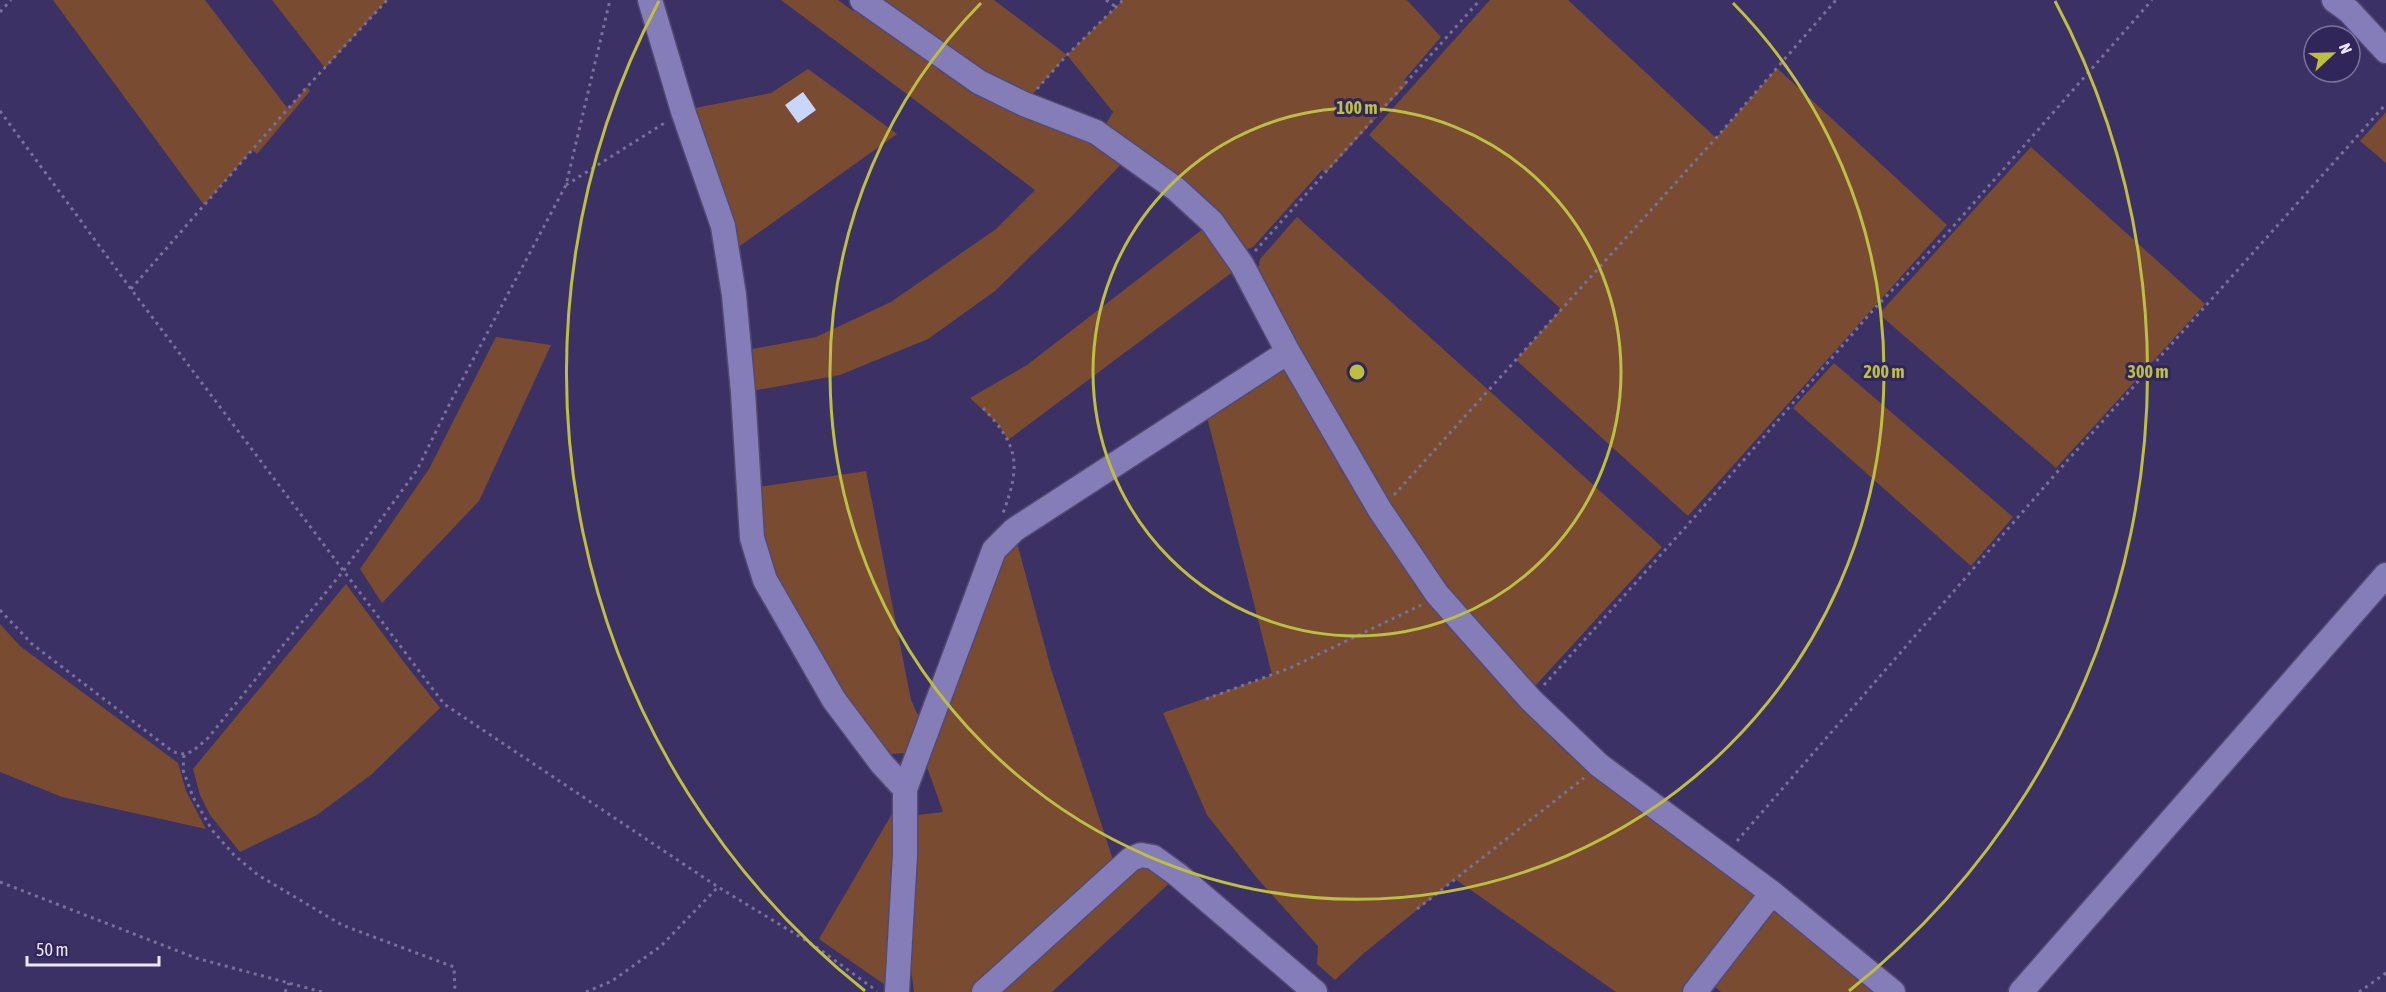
<svg xmlns="http://www.w3.org/2000/svg" width="2386" height="992" font-family="'Asap Condensed',sans-serif">
  <style>
    .green { fill: #794c32 }
    .building { fill: #c9d6fb }
    .lines { fill: none; stroke-linecap: round; stroke-linejoin: round }
    .minor-casing { stroke: #534973; stroke-width: 27 }
    .path { stroke: #787199; stroke-width: 3; stroke-dasharray: 3 4.5; stroke-linecap: butt }
    .minor { stroke: #857db7; stroke-width: 24 }
    .ring { fill: none; stroke: #bdbf43; stroke-width: 3 }
    .centre { fill: #bdbf43; stroke: #312659; stroke-width: 3 }
    .ring-label { font-size: 18px; text-anchor: middle; font-weight: bold; fill: #bdbf43; stroke: #312659; stroke-width: 6; stroke-linejoin: round; paint-order: stroke }
  </style>
  <rect width="100%" height="100%" fill="#3b3165"/>
  <path class="green" d="M 53,0 L 205,0 L 288,109 L 307,87 L 310,91 L 257,154 L 252,150 L 204,205 Z
    M 272,0 L 387,0 L 325,68 Z
    M 781,0 L 838,0 L 853,11 L 860,6 L 1125,160 L 1072,216 L 995,291 L 928,339 L 840,375 L 752,391 L 747,350 L 816,337 L 891,302 L 996,229 L 1035,190 Z
    M 862,0 L 994,0 L 1067,55 L 1123,0 L 1407,0 L 1441,37 L 1404,80 L 1407,84 L 1326,173 L 1322,170 L 1253,247 L 1243,251 L 1167,168 L 1106,124 L 1113,112 L 1067,55 L 1024,104 Z
    M 1490,0 L 1568,0 L 1716,138 L 1777,68 L 1947,225 L 1688,516 L 1516,360 L 1561,309 L 1369,135 Z
    M 808,69 L 897,134 L 737,248 L 690,109 L 771,93 Z
    M 2386,112 L 2386,163 L 2360,141 Z
    M 2031,147 L 2205,304 L 2056,468 L 1879,314 Z
    M 1297,217 L 1662,547 L 1535,686 L 1471,622 L 1394,512 L 1256,278 L 1260,259 Z
    M 1212,222 L 1242,265 L 1008,440 L 998,424 L 970,398 L 1027,365 Z
    M 496,337 L 551,345 L 479,501 L 382,603 L 360,569 L 429,469 Z
    M 1834,363 L 2013,517 L 1971,566 L 1793,408 Z
    M 1289,368 L 1545,725 L 1759,894 L 1730,934 L 1682,992 L 1616,992 L 1455,879 L 1363,954 L 1335,980 L 1317,964 L 1318,946 L 1257,878 L 1207,815 L 1163,713 L 1272,675 L 1206,413 L 1268,374 Z
    M 866,471 L 911,700 L 922,724 L 910,753 L 888,754 L 847,699 L 782,595 L 762,543 L 758,487 Z
    M 1016,539 L 1051,669 L 1115,866 L 977,992 L 914,992 L 911,968 L 918,815 L 943,812 L 926,764 L 999,558 Z
    M 346,584 L 403,661 L 440,708 L 372,774 L 317,815 L 240,852 L 210,815 L 200,795 L 193,769 Z
    M 0,624 L 20,646 L 178,763 L 186,791 L 206,829 L 62,797 L 0,772 Z
    M 900,800 L 888,987 L 819,939 Z
    M 1150,861 L 1175,878 L 1052,992 L 993,992 L 1136,865 Z
    M 1773,906 L 1879,992 L 1721,992 L 1710,983 Z"/>
  <path class="building" d="M 803,92 L 816,110 L 798,123 L 785,105 Z"/>
  <g class="lines">
    <defs>
      <path id="minor" d="M 650,0 L 683,111 L 723,226 L 734,295 L 743,392 L 752,538 L 765,580 L 834,700 L 882,764 L 905,789
        M 862,0 L 979,82 L 1024,104 L 1096,132 L 1176,189 L 1212,222 L 1242,265 L 1288,352 L 1380,510 L 1437,594 L 1531,700 L 1599,765 L 1772,893 L 1893,992
        M 2334,0 L 2349,11 L 2386,51
        M 897,992 L 905,855 L 905,789 L 994,550 L 1014,530 L 1288,352
        M 984,992 L 1131,859 L 1141,855 L 1153,857 L 1178,875 L 1315,992
        M 1695,992 L 1772,893
        M 2021,992 L 2386,575"/>
    </defs>
    <use href="#minor" class="minor-casing"/>
    <path class="path" d="M 1106,0 L 1116,7
      M 0,12 L 11,0
      M 1037,89 L 1067,55 L 1123,0
      M 0,111 L 131,289 L 444,704 L 718,887 L 815,946 L 877,991
      M 566,185 L 666,122
      M 1255,251 L 1480,0
      M 131,289 L 307,87 L 387,0
      M 983,408 C 1019,446 1021,465 1003,513
      M 1394,495 L 1716,138 L 1836,0
      M 0,610 L 32,644 L 172,751 C 188,759 196,748 208,738 L 344,570 L 417,470 L 451,401 L 566,185 L 610,0
      M 1544,685 L 1692,520 L 1874,309 L 1951,229 L 2152,0
      M 1206,699 L 1290,668 L 1421,605
      M 184,755 L 183,770 L 193,797 L 212,830 L 234,855 L 258,875 L 342,925 L 454,967 L 455,992
      M 1737,841 L 2059,470 L 2386,104
      M 0,882 L 196,958 L 322,992
      M 1417,909 L 1584,778
      M 285,992 L 289,983
      M 586,992 L 612,981 L 661,946 L 718,887
      M 2359,992 L 2386,973"/>
    <use href="#minor" class="minor"/>
  </g>
  <g class="ring">
    <circle cx="1357" cy="372" r="264"/>
    <path d="M1733 3A527 527 0 1 1 981 3"/>
    <path d="M865 991A791 791 0 0 1 659 1M2055 1A791 791 0 0 1 1849 991"/>
  </g>
  <circle cx="1357" cy="372" r="9" class="centre"/>
  <g class="ring-label">
    <text x="1357" y="114">100 m</text>
    <text x="1884" y="378">200 m</text>
    <text x="2148" y="378">300 m</text>
  </g>
  <g transform="translate(2332 54) rotate(68)"><circle r="28" fill="#312659" stroke="#7b749a" stroke-width="1.5"/>
  <path d="M0-4.5L10 22L0 15L-10 22Z" fill="#bdbf43"/>
  <text y="-9" font-size="16" font-weight="bold" text-anchor="middle" fill="#ebe9fc">N</text>
  </g>
  <path d="M27 956v9h132v-9" fill="none" stroke="#ebe9fc" stroke-width="3"/>
  <text x="36" y="956" font-size="18" fill="#ebe9fc" stroke="#312659" stroke-width="4.5" paint-order="stroke">50 m</text>
</svg>
